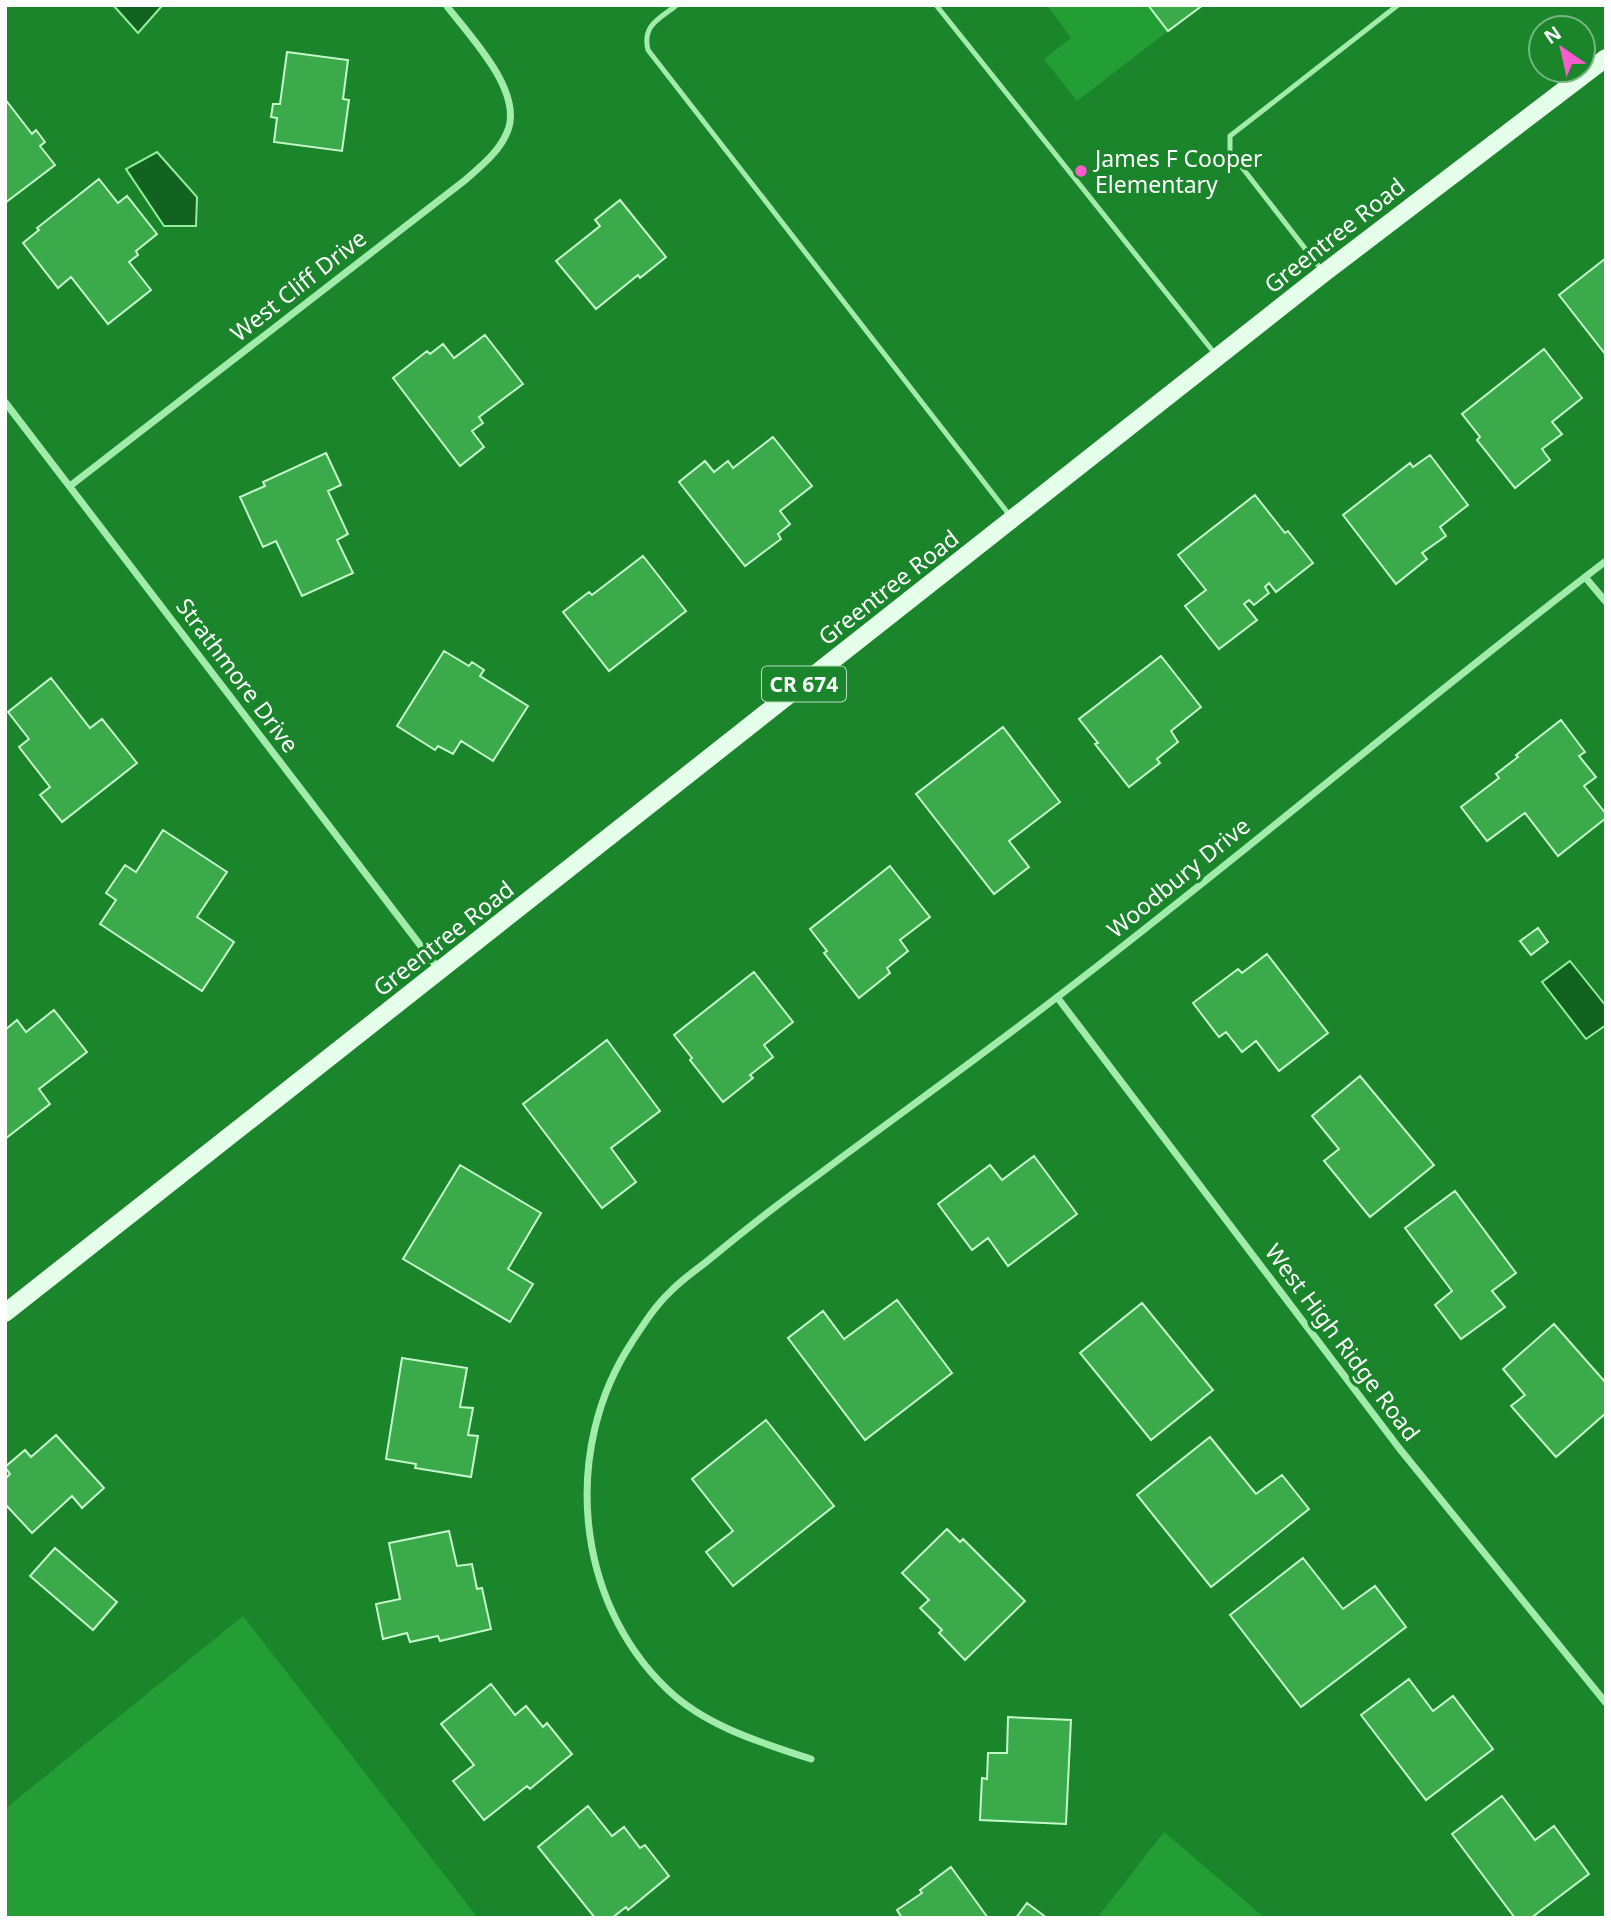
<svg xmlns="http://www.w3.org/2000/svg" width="1611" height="1923" font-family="'Noto Sans',sans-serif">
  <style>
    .green { fill: #239e35 }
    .water { fill: #11631f; stroke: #93ee9f; stroke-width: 2 }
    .building { fill: #3aaa4b; stroke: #c6f8cd; stroke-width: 2 }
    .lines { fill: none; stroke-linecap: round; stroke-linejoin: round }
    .service { stroke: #a1ebab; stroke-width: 5 }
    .minor { stroke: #a1ebab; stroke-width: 7 }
    .primary { stroke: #e5ffeb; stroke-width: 18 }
    .poi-dot { fill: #fd5dcc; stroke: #1a852b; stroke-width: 2.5 }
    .labels { text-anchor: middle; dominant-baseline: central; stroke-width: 7; stroke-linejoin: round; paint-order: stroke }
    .shield { fill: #1a852b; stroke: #badabf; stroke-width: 2 }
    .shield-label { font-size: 21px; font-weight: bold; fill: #fff }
    .poi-label { font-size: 23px; fill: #fff; stroke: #1a852b; text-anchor: start }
    .street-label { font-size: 23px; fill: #fff; stroke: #1a852b }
  </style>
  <rect width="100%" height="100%" fill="#1a852b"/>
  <path class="green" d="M 1047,5 L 1148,5 L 1168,31 L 1077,101 L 1044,59 L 1071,38 Z
    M 243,1616 L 478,1918 L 5,1918 L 5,1809 Z
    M 1164,1832 L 1265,1918 L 1097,1918 Z"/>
  <path class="water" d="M 113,5 L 159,5 L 161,7 L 138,33 Z
    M 157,152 L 197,197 L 196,226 L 164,226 L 126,169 Z
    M 1570,961 L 1606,1006 L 1606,1025 L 1586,1039 L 1542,982 Z"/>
  <path class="building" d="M 1148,5 L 1203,5 L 1168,31 Z
    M 287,52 L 348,60 L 343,99 L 349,100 L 342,151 L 274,142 L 277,118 L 271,117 L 273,104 L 280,104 Z
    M 5,99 L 32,134 L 36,130 L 45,142 L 40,146 L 55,165 L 5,203 Z
    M 99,179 L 118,203 L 127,196 L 157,234 L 136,251 L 138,255 L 129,262 L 151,290 L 108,324 L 71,277 L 58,288 L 23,243 L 39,230 L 37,228 Z
    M 620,200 L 666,257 L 640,278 L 638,275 L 596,309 L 556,261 L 600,226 L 595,220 Z
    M 1606,258 L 1606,355 L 1559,295 Z
    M 485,335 L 523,384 L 479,417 L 483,423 L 472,431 L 484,447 L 460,466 L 393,378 L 427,351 L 430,354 L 443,344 L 454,358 Z
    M 1544,349 L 1582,398 L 1552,422 L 1562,434 L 1542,449 L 1550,460 L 1515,488 L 1477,440 L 1480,437 L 1462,414 Z
    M 773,437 L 812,486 L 780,511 L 790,524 L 778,534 L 781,539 L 745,566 L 679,482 L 705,461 L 714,472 L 728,461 L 733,468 Z
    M 326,453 L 341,485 L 328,491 L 348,534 L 337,540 L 353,573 L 302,596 L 276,541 L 263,547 L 240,497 L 265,486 L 263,482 Z
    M 1430,455 L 1468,505 L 1440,527 L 1446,536 L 1422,553 L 1427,559 L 1396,584 L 1343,515 L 1410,463 L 1413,467 Z
    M 1255,495 L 1285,533 L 1288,531 L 1313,563 L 1276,592 L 1269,583 L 1265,587 L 1269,593 L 1254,605 L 1249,600 L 1244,604 L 1257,620 L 1219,649 L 1185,606 L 1206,590 L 1178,555 Z
    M 643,556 L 686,611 L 609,671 L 563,612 L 589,592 L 592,595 Z
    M 444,651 L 469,666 L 472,662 L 484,670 L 480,676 L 528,706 L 493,761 L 461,741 L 453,754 L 438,746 L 435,750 L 397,726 Z
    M 1161,656 L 1201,707 L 1171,731 L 1178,742 L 1157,759 L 1160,763 L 1129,787 L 1095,744 L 1098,743 L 1079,719 Z
    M 51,678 L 90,728 L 102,719 L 137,763 L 62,822 L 40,795 L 50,787 L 19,747 L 29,739 L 8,712 Z
    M 1561,720 L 1585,752 L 1579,756 L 1596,777 L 1584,786 L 1606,814 L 1606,818 L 1558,856 L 1525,813 L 1487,841 L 1461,807 L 1499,778 L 1496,774 L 1518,757 L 1516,755 Z
    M 1003,727 L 1060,802 L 1009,841 L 1029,867 L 994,894 L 916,794 Z
    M 163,830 L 227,872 L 197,917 L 234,942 L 202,991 L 100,924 L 116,900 L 106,893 L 125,865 L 136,872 Z
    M 890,866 L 930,917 L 900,940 L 908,951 L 887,968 L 890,973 L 859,998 L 824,953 L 827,951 L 810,929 Z
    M 1538,928 L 1548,942 L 1531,955 L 1520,941 Z
    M 1267,954 L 1328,1033 L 1279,1071 L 1256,1041 L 1242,1052 L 1226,1032 L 1219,1037 L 1193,1003 L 1238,969 L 1242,973 Z
    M 754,972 L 793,1022 L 764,1045 L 773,1057 L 750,1075 L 753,1078 L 723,1102 L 690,1060 L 692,1058 L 674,1035 Z
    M 54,1010 L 87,1052 L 39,1089 L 50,1104 L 5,1139 L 5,1030 L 17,1020 L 26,1032 Z
    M 607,1040 L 660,1111 L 611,1148 L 636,1182 L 602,1208 L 523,1104 Z
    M 1360,1076 L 1434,1165 L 1370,1217 L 1324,1161 L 1339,1149 L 1312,1116 Z
    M 1034,1156 L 1077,1214 L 1008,1266 L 988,1238 L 972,1250 L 938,1204 L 990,1165 L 1002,1180 Z
    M 460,1165 L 541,1213 L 508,1269 L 533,1284 L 510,1322 L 403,1259 Z
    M 1455,1191 L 1516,1273 L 1492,1291 L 1505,1307 L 1461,1339 L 1435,1305 L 1452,1291 L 1405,1228 Z
    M 897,1300 L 952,1373 L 865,1440 L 788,1338 L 823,1311 L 844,1339 Z
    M 1142,1303 L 1213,1390 L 1151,1440 L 1080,1353 Z
    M 1554,1324 L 1606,1383 L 1606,1413 L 1556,1457 L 1511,1406 L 1525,1395 L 1503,1369 Z
    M 402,1358 L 467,1368 L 460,1407 L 473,1408 L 468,1435 L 478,1436 L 471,1477 L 415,1468 L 416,1464 L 386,1459 Z
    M 766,1420 L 834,1506 L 733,1586 L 706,1552 L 733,1531 L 692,1479 Z
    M 56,1435 L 104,1488 L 82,1508 L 72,1496 L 32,1533 L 5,1504 L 5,1479 L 10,1474 L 5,1467 L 25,1450 L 31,1457 Z
    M 1210,1437 L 1256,1494 L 1282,1475 L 1309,1509 L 1211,1587 L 1137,1495 Z
    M 947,1529 L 960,1542 L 963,1539 L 1025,1601 L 965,1660 L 939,1633 L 942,1630 L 920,1608 L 929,1600 L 902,1573 Z
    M 449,1531 L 457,1566 L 472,1564 L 477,1589 L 482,1588 L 491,1629 L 440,1641 L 438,1636 L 410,1642 L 407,1633 L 383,1639 L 376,1604 L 400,1599 L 389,1543 Z
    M 55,1548 L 117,1602 L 93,1630 L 30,1576 Z
    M 1303,1558 L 1343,1609 L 1375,1586 L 1406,1627 L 1301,1707 L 1230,1615 Z
    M 1409,1679 L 1433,1711 L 1453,1696 L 1493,1749 L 1426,1800 L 1361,1715 Z
    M 491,1684 L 515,1715 L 526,1706 L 543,1727 L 547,1723 L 572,1754 L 530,1789 L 527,1786 L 484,1820 L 453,1781 L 474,1765 L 441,1724 Z
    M 1008,1717 L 1071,1720 L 1066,1824 L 980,1820 L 982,1778 L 987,1779 L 988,1753 L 1007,1753 Z
    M 1502,1796 L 1535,1840 L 1554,1826 L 1589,1874 L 1531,1918 L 1515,1918 L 1452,1834 Z
    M 588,1806 L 612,1836 L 624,1827 L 640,1848 L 645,1845 L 669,1876 L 628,1910 L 626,1907 L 612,1918 L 595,1918 L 538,1847 Z
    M 951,1867 L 988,1918 L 902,1918 L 897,1910 L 922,1893 L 920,1890 Z
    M 1027,1903 L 1047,1918 L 1016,1918 Z"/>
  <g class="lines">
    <path class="service" d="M 677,5 C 659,19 642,25 648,50 L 1011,517
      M 936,5 L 1216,355
      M 1321,269 L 1230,152 L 1230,136 L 1398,5"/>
    <path class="minor" d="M 5,402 L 440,971
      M 70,486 L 464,181 C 481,166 502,150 509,127 C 520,87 468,34 446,5
      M 1585,577 L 1606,602
      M 1057,997 L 1399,1448 L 1606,1703
      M 811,1759 C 762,1743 705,1726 667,1689 C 574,1600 562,1448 632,1342 C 643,1325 655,1306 670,1292 C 682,1279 698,1269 711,1258 C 746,1229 782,1201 818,1175 C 897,1116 978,1058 1056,998 C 1242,856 1420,703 1606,561"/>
    <path class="primary" d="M 5,1313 L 1324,273 L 1606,58"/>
  </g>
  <circle class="poi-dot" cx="1081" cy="171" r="7"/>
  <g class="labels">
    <rect class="shield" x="762" y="666.5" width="84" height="35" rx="5"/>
    <g class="shield-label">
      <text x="804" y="684">CR 674</text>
    </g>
    <g class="poi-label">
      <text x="1095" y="158">James F Cooper<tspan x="1095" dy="26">Elementary</tspan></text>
    </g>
    <g class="street-label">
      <text transform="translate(1334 235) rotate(-38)">Greentree Road</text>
      <text transform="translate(298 285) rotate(-38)">West Cliff Drive</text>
      <text transform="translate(888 587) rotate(-38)">Greentree Road</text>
      <text transform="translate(238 675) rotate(53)">Strathmore Drive</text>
      <text transform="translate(1178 877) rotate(-39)">Woodbury Drive</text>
      <text transform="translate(443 938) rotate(-38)">Greentree Road</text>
      <text transform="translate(1343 1342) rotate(53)">West High Ridge Road</text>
    </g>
  </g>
  <rect width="1611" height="1923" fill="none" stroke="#ffffff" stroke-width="14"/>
  <g transform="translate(1562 49) rotate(326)"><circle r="33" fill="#1a852b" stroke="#76b680" stroke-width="2"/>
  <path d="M0-5L12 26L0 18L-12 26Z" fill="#fd5dcc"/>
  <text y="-10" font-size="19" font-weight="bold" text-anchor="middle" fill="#ffffff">N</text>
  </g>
</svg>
